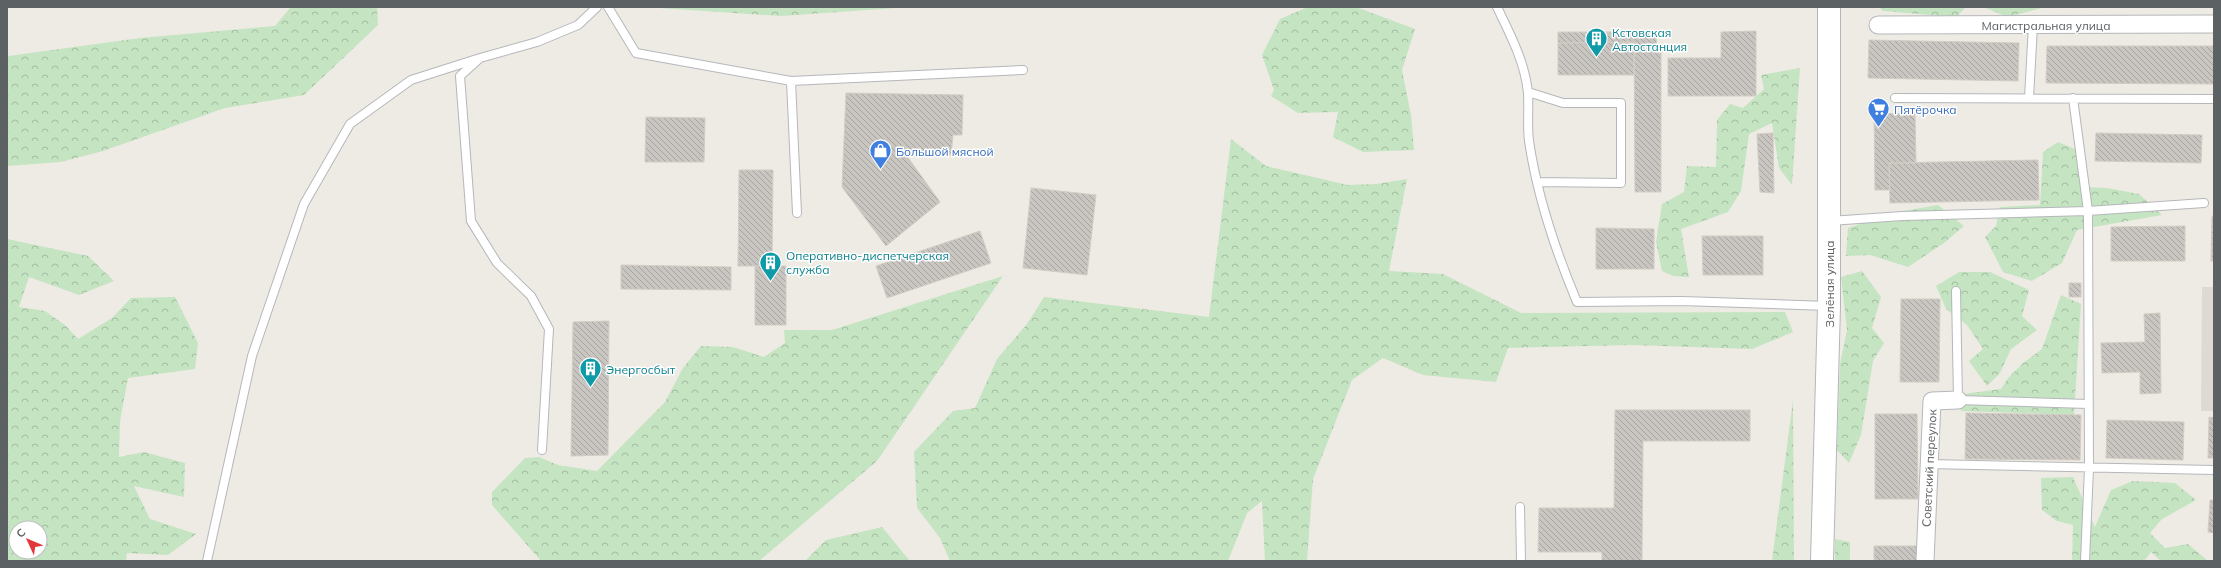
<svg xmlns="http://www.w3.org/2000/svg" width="2221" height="568" font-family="Mulish,sans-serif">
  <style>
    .education { fill: #dedad3 }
    .forest { fill: url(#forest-crowns); fill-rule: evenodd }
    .building { fill: url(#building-back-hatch); stroke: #d3ccc3 }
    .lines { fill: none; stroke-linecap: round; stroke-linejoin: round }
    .lane-casing { stroke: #b5b7bb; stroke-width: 10 }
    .street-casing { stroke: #b5b7bb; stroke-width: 19 }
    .secondary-casing { stroke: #b3b7bb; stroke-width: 24 }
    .lane { stroke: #fff; stroke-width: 8 }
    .street { stroke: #fff; stroke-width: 17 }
    .secondary { stroke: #fff; stroke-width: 22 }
    .labels { text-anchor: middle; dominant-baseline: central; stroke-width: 3; stroke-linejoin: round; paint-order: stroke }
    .street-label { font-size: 12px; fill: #5c6164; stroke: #fff }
    .culture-label { font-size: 12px; fill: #0d838f; stroke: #fff; text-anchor: start }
    .shop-label { font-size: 12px; fill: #366cbe; stroke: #fff; text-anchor: start }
  </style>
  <defs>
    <pattern id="forest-crowns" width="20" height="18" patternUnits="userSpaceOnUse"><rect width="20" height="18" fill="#c5e4c2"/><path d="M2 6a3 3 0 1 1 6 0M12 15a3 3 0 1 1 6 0" fill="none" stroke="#a3bca1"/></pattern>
    <pattern id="building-back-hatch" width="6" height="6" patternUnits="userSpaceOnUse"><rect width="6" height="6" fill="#c9c6c1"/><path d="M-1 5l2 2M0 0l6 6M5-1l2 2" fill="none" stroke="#a6a4a0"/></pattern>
  </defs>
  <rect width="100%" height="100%" fill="#eeebe4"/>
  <path class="education" d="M 2202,287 L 2214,287 L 2214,411 L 2201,411 Z"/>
  <path class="forest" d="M 291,7 L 377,7 L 378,25 L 304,95 L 225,108 L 103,151 L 61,162 L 7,166 L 8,56 L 140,38 L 275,26 Z
    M 644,7 L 911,7 L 781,16 Z
    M 1308,7 L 1356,7 L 1415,29 L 1402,70 L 1411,115 L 1414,150 L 1363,152 L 1333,137 L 1338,112 L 1298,113 L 1271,96 L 1274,90 L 1262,55 L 1280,19 Z
    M 1879,7 L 1966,7 L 1956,17 L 1883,11 Z
    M 1983,7 L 2045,7 L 2008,17 Z
    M 1800,68 L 1792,185 L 1779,168 L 1772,123 L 1749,134 L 1741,191 L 1728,212 L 1681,229 L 1689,277 L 1673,276 L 1662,271 L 1656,242 L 1662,204 L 1684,192 L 1687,166 L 1716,167 L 1717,120 L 1730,104 L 1743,108 L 1764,89 L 1761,75 Z
    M 1231,139 L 1266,166 L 1348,185 L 1376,184 L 1407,179 L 1389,271 L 1443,274 L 1521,313 L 1785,312 L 1793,332 L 1752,349 L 1632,345 L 1508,348 L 1496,382 L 1423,375 L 1383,358 L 1352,380 L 1313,479 L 1307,561 L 1265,561 L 1262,501 L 1247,513 L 1228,561 L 950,561 L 940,538 L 917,508 L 914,452 L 953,411 L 975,408 L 997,359 L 1027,324 L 1044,297 L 1209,317 Z
    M 2058,142 L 2085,153 L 2083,187 L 2107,188 L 2139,194 L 2162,215 L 2077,230 L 2062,263 L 2032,281 L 2003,272 L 1985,237 L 1996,226 L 2000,207 L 2040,205 L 2043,152 Z
    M 1938,205 L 1964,226 L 1944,243 L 1908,267 L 1870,255 L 1846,256 L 1848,228 L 1892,213 Z
    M 7,239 L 88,256 L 114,281 L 79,295 L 29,277 L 19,307 L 45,311 L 65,325 L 78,339 L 112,318 L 131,298 L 175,297 L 198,343 L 195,369 L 128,378 L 120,421 L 119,457 L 144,452 L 185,463 L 184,497 L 134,486 L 150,519 L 196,534 L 168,555 L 127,553 L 126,561 L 7,561 ZM 16,528 L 40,528 L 40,552 L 16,552 Z
    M 1862,271 L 1881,297 L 1872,328 L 1884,343 L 1873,361 L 1861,435 L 1849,463 L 1837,450 L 1840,364 L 1847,330 L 1841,277 Z
    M 1959,272 L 1990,272 L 2029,290 L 2022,316 L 2037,330 L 2011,349 L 2000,373 L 1987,386 L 1969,361 L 1983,349 L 1967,325 L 1946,309 L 1936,286 Z
    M 1003,276 L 877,461 L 759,561 L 541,561 L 492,505 L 492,492 L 525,458 L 539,457 L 558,465 L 597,471 L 665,402 L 683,368 L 701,346 L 733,347 L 764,357 L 785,343 L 784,330 L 832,330 Z
    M 2061,295 L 2081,304 L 2074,415 L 1961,411 L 1963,394 L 2001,389 L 2008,378 L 2023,363 L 2042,349 Z
    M 1793,400 L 1794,561 L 1772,561 Z
    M 2073,477 L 2095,527 L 2111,490 L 2133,481 L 2175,483 L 2196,500 L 2162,519 L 2150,533 L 2165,548 L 2188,544 L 2208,561 L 2161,561 L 2151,552 L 2144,561 L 2072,561 L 2073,525 L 2057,521 L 2042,510 L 2041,478 Z
    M 882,527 L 910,561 L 805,561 L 826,540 Z
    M 1835,539 L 1850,542 L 1850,561 L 1835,561 Z"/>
  <path class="building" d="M 1756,31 L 1756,96 L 1668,96 L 1668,58 L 1721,58 L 1721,32 Z
    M 1558,32 L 1656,32 L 1657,52 L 1661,52 L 1661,192 L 1635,192 L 1634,42 L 1558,43 Z
    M 1869,40 L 2019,43 L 2018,81 L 1868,78 Z
    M 1634,42 L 1634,75 L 1558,75 L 1558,43 Z
    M 2047,46 L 2214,46 L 2214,84 L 2046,83 Z
    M 846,93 L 963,95 L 962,135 L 953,135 L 951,155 L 904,152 L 940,202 L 886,246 L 842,187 Z
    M 1915,113 L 1916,163 L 1889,163 L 1890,190 L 1875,190 L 1874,114 Z
    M 646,117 L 705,118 L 704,162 L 645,162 Z
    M 1773,133 L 1774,193 L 1760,192 L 1757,134 Z
    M 2096,133 L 2202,135 L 2201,163 L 2095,161 Z
    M 2038,160 L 2039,200 L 1890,203 L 1889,163 Z
    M 739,170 L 773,170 L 772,266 L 738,266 Z
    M 1031,188 L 1096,195 L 1087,275 L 1023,268 Z
    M 2212,216 L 2214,216 L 2214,261 L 2211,261 Z
    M 2185,226 L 2185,261 L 2111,261 L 2111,227 Z
    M 1596,228 L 1654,229 L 1654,269 L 1596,269 Z
    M 980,231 L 991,263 L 887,298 L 876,266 Z
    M 1702,236 L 1763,236 L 1763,275 L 1703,275 Z
    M 621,265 L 731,267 L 731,290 L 621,289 Z
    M 755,266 L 786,266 L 786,325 L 755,325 Z
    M 2069,283 L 2081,283 L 2081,297 L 2069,297 Z
    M 1901,299 L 1940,299 L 1939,382 L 1900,382 Z
    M 2160,313 L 2161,393 L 2140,394 L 2140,372 L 2102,373 L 2101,343 L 2145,342 L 2144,314 Z
    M 609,321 L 608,455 L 571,456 L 573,322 Z
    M 1615,410 L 1750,410 L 1750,441 L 1643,441 L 1642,561 L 1602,561 L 1602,552 L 1538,552 L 1539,508 L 1614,508 Z
    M 1966,413 L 2081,415 L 2080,460 L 1965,459 Z
    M 1875,414 L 1917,414 L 1918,499 L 1875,499 Z
    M 2209,417 L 2214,418 L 2214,458 L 2208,458 Z
    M 2107,420 L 2184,422 L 2183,460 L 2106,458 Z
    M 2210,500 L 2214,500 L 2214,533 L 2208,532 Z
    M 1874,546 L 1917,546 L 1918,561 L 1874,561 Z"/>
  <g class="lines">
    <defs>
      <path id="lane" d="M 608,7 L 636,53 L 791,81 L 797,213
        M 1497,7 C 1510,34 1525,62 1528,93 C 1529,109 1527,126 1529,141 C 1537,195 1556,252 1577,302 L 1682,301 L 1828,306
        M 791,81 L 1023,70
        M 1528,92 L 1563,103 L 1621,103 L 1621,183 L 1538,182
        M 1895,98 L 2214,99
        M 2029,98 L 2033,25
        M 1830,221 L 1902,216 L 2088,211 L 2073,98
        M 1956,291 L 1958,400 L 2088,404
        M 542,450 L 549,329 L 531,296 L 497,263 L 471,221 L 460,76 L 480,58 L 537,42 L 578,25 L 597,7
        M 1928,464 L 2214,470
        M 1520,507 L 1521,561
        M 207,561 L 252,356 L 304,204 L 350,124 L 411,80 L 480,58
        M 2085,561 L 2089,468 L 2088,211 L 2204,203"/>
      <path id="street" d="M 1878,25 L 2214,24
        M 1925,561 L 1932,401 L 1958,400"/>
      <path id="secondary" d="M 1822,561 L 1829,306 L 1829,7"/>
    </defs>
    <use href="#lane" class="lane-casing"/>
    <use href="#street" class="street-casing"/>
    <use href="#secondary" class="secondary-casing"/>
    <use href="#lane" class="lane"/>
    <use href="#street" class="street"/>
    <use href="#secondary" class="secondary"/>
  </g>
  <defs>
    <symbol id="building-pin" viewBox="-11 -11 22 30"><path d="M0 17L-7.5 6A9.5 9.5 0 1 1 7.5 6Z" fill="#0f9aa8" stroke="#fff"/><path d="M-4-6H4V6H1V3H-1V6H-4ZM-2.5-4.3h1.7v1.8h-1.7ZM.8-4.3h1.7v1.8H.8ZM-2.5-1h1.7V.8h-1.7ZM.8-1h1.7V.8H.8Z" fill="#fff"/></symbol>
    <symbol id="supermarket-pin" viewBox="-11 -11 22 30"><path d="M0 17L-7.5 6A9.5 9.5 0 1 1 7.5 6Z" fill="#3f7fe0" stroke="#fff"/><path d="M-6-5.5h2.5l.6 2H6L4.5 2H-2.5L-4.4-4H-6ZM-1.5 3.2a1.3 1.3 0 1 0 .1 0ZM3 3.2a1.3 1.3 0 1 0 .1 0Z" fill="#fff"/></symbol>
    <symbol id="shop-pin" viewBox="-11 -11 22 30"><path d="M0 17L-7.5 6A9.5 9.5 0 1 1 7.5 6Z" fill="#3f7fe0" stroke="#fff"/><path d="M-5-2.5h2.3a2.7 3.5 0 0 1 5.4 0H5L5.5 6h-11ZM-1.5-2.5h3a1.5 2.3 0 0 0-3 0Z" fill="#fff"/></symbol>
  </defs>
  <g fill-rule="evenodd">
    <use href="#building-pin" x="1584" y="26" width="25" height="34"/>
    <use href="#supermarket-pin" x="1866" y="96" width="25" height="34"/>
    <use href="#shop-pin" x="868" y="138" width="25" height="34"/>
    <use href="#building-pin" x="758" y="250" width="25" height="34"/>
    <use href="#building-pin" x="578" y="356" width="25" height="34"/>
  </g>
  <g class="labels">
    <g class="street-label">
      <text x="2046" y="25">Магистральная улица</text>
      <text transform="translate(1829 284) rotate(-90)">Зелёная улица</text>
      <text transform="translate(1929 468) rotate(-87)">Советский переулок</text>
    </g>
    <g class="culture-label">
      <text x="1612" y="32">Кстовская<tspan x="1612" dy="14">Автостанция</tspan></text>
      <text x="786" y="255">Оперативно-диспетчерская<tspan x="786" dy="14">служба</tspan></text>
      <text x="606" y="369">Энергосбыт</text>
    </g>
    <g class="shop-label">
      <text x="1894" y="109">Пятёрочка</text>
      <text x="896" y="151">Большой мясной</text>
    </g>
  </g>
  <rect width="2221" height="568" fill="none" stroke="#5c6164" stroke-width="16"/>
  <g transform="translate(28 540) rotate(314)"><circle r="19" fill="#ffffff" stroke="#bec0c1"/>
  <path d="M0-3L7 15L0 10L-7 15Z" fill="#e13839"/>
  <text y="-6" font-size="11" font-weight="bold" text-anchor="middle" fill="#5c6164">С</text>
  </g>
</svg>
